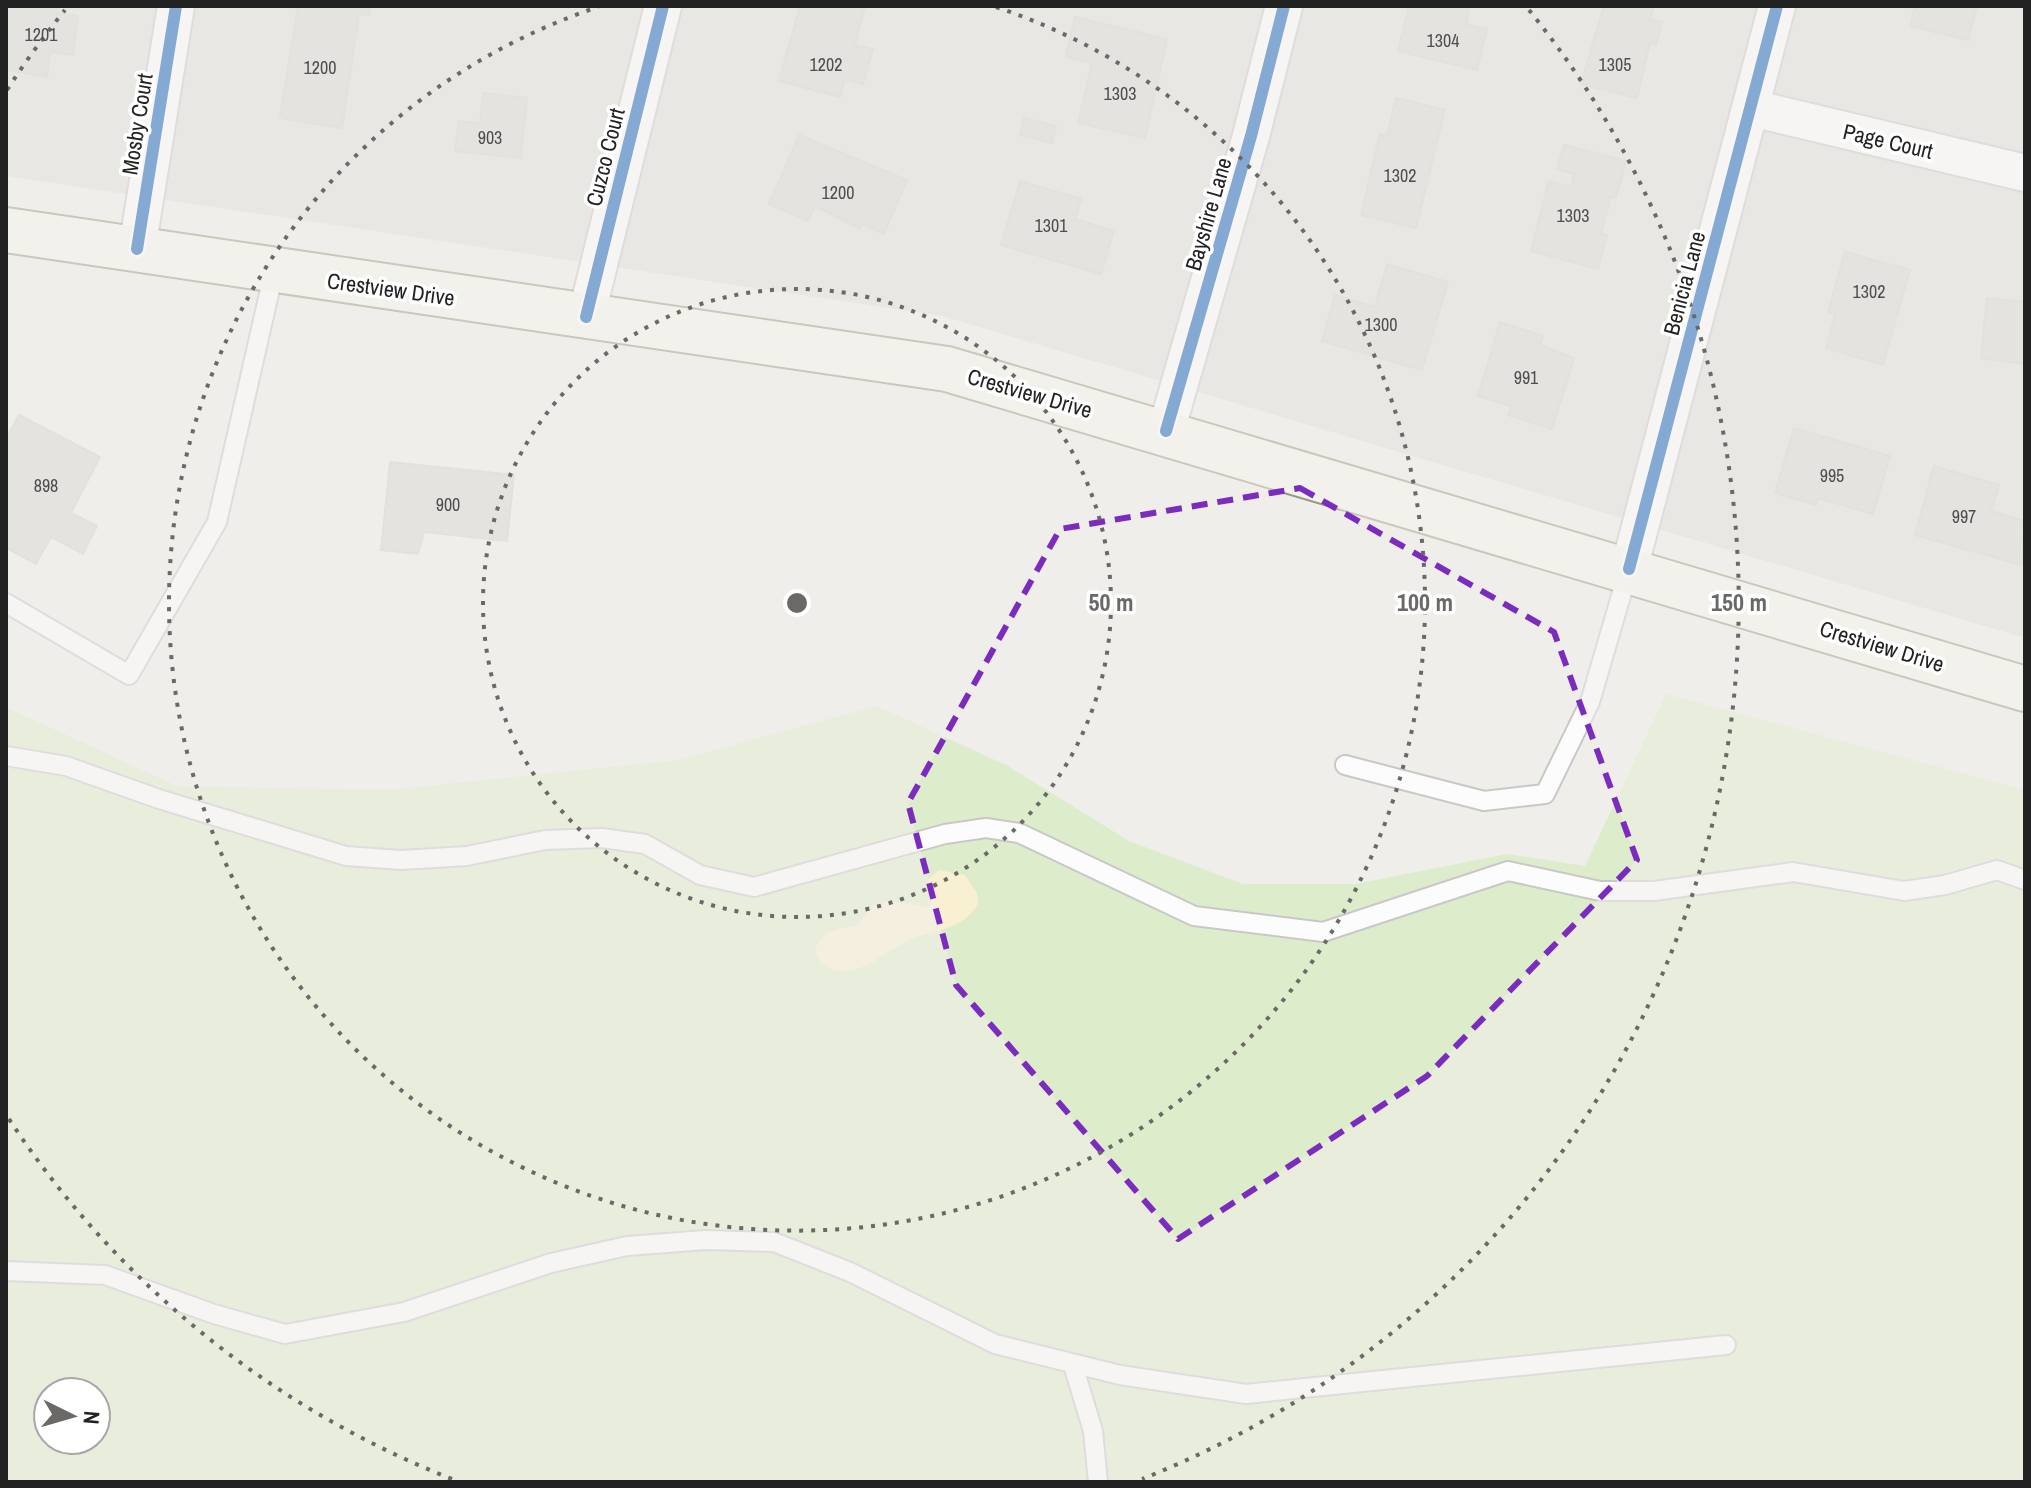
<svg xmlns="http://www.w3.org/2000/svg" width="2031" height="1488" font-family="'Archivo Narrow',sans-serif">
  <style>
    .residential { fill: #dfdedc }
    .grass { fill: #ddeccb; fill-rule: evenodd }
    .sand { fill: #f8f0d0 }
    .building { fill: #d7d4d2; stroke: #d3d0cc; stroke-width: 2 }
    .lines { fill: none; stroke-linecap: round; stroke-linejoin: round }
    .lane-casing { stroke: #c9c8c7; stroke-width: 22 }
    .street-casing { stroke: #c9c8c7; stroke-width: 40 }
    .secondary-casing { stroke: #999a82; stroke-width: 48 }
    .lane { stroke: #fdfcfc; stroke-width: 18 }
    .street { stroke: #fdfcfc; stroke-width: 36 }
    .secondary { stroke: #f4f4ed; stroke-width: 44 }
    .cycleway-casing { stroke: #fff; stroke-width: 17 }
    .cycleway { stroke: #0057b8; stroke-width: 12 }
    .marked { fill: none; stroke: #7b2cbf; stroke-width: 6; stroke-dasharray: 16 10; stroke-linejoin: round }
    .ring { fill: none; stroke: #6a6968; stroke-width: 4; stroke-dasharray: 4 8 }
    .labels { text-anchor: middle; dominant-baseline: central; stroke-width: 7; stroke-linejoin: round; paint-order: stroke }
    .number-label { font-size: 18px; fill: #4f4e4e }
    .street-label { font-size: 22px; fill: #222; stroke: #fff }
    .centre { fill: #6a6968; stroke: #fff; stroke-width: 4 }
    .ring-label { font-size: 24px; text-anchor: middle; font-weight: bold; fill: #6a6968; stroke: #fff; stroke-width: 7; stroke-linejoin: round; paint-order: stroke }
  </style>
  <rect width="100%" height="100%" fill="#f0eeeb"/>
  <path class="residential" d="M 6,6 L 2025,6 L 2025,638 L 942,316 L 6,176 Z"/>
  <path class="grass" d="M 1666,694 L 2025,790 L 2025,1482 L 6,1482 L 6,707 L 177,786 L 388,790 L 677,760 L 877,706 L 1008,766 L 1129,841 L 1243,884 L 1355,884 L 1507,854 L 1585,866 ZM 48,1392 L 96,1392 L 96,1440 L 48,1440 Z"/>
  <path class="sand" d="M 939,870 L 965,875 L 977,893 L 978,904 C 963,931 933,929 907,941 C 880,954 855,985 821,964 L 815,949 C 826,927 838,930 858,925 L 874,904 L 891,901 L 928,907 L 934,896 L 927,880 Z"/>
  <path class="building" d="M 6,6 L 58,6 L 57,13 L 78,16 L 73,55 L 50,52 L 47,77 L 6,70 Z
    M 298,6 L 371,6 L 369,15 L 359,14 L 342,128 L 280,118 Z
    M 800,6 L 865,6 L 855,45 L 873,49 L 863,84 L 845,79 L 840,97 L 779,81 Z
    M 1409,6 L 1470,6 L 1466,24 L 1487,29 L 1477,70 L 1398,51 Z
    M 1604,6 L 1654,6 L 1650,20 L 1662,22 L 1656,45 L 1650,43 L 1637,98 L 1581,84 Z
    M 1915,6 L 1977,6 L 1968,40 L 1910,26 Z
    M 1075,17 L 1167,39 L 1145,138 L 1078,123 L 1092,63 L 1066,57 Z
    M 483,93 L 527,98 L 521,158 L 455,151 L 459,121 L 480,123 Z
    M 1396,98 L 1445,110 L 1416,228 L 1361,215 L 1380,134 L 1387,136 Z
    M 1024,118 L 1056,126 L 1052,143 L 1020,135 Z
    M 799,135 L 907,180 L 884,234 L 861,224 L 860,229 L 815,206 L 808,221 L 769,204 Z
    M 1564,145 L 1626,161 L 1616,198 L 1611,196 L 1601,233 L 1607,235 L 1598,269 L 1531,251 L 1549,181 L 1571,187 L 1574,174 L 1557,169 Z
    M 1020,181 L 1081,199 L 1075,219 L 1114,231 L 1101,274 L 1001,245 Z
    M 1845,252 L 1910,270 L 1883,365 L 1826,348 L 1835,314 L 1828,312 Z
    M 1387,264 L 1448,282 L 1422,370 L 1322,341 L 1335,295 L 1375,307 Z
    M 1987,298 L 2025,302 L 2025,364 L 1981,358 Z
    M 1500,322 L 1543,336 L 1540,345 L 1574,358 L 1552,429 L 1508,415 L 1511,406 L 1478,396 Z
    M 19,415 L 100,457 L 71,513 L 97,526 L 83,554 L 51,537 L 36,564 L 6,548 L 6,439 Z
    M 1794,428 L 1890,456 L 1873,514 L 1818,498 L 1816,505 L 1775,493 Z
    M 390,462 L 514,475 L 507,541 L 424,532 L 418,554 L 381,550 Z
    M 1934,466 L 1999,485 L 1991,511 L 2025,521 L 2022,565 L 1915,535 Z"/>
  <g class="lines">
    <defs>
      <path id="lane" d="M 6,603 L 129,675 L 217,522 L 274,272
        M 6,756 L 66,766 L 159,799 L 346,856 L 401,860 L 467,856 L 545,840 L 602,838 L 645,844 L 700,875 L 754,887 L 945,834 L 986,828 L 1019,833 L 1194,916 L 1323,932 L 1508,871 L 1600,891 L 1654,891 L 1793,872 L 1904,891 L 1945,885 L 1997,870 L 2025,880
        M 1345,765 L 1484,801 L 1545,794 L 1590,702 L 1628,572
        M 6,1271 L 105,1275 L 214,1314 L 285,1334 L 404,1312 L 551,1263 L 627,1246 L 706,1240 L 774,1242 L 850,1272 L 995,1344 L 1120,1375 L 1246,1394 L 1726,1345
        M 1073,1365 L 1093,1431 L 1098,1482"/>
      <path id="street" d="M 1752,108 L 2025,173
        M 137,249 L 176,6
        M 586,317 L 663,6
        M 1166,431 L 1251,136 L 1284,6
        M 1629,569 L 1777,6"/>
      <path id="secondary" d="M 6,230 L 947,369 L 2025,689"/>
    </defs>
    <use href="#lane" class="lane-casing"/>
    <use href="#street" class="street-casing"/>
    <use href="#secondary" class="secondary-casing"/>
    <use href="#lane" class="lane"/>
    <use href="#street" class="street"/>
    <use href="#secondary" class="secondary"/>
    <defs>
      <path id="cycleway" d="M 137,249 L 176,6
        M 586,317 L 663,6
        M 1166,431 L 1251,136 L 1284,6
        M 1629,569 L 1777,6"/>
    </defs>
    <use href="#cycleway" class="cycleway-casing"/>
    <use href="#cycleway" class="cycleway"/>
  </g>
  <path d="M0 0H2031V1488H0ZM 1300,488 L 1554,632 L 1637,860 L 1427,1076 L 1178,1239 L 956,985 L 908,803 L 1060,529 Z" fill="#f0eeeb" fill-opacity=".55" fill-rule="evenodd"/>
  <path class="marked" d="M 1300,488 L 1554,632 L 1637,860 L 1427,1076 L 1178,1239 L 956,985 L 908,803 L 1060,529 Z"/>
  <g class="ring">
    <circle cx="797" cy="603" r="314"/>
    <path d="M996 7A628 628 0 1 1 598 7"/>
    <path d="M452 1479A942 942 0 0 1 7 1116M7 90A942 942 0 0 1 65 10M1529 10A942 942 0 0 1 1142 1479"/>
  </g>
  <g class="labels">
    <g class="number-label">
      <text x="41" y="34">1201</text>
      <text x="1443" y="40">1304</text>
      <text x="826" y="64">1202</text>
      <text x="1615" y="64">1305</text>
      <text x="320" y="67">1200</text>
      <text x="1120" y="93">1303</text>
      <text x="490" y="137">903</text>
      <text x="1400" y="175">1302</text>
      <text x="838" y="192">1200</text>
      <text x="1573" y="215">1303</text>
      <text x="1051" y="225">1301</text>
      <text x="1869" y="291">1302</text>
      <text x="1381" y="324">1300</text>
      <text x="1526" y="377">991</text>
      <text x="1832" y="475">995</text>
      <text x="46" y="485">898</text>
      <text x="448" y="504">900</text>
      <text x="1964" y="516">997</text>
    </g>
    <g class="street-label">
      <text transform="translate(137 124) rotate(-81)">Mosby Court</text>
      <text transform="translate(1888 141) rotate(13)">Page Court</text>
      <text transform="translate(605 157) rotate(-76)">Cuzco Court</text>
      <text transform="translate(1208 214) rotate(-74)">Bayshire Lane</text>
      <text transform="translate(1684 283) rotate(-75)">Benicia Lane</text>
      <text transform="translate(391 289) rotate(8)">Crestview Drive</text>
      <text transform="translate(1030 393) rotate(16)">Crestview Drive</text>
      <text transform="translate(1882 646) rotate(17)">Crestview Drive</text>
    </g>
  </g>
  <circle cx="797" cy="603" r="12" class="centre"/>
  <g class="ring-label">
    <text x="1111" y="611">50 m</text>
    <text x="1425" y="611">100 m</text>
    <text x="1739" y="611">150 m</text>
  </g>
  <rect width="2031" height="1488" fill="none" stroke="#222222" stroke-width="16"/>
  <g transform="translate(72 1416) rotate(95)"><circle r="38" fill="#ffffff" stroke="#a7a7a7" stroke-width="2"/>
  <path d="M0-6L14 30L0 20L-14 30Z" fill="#6a6968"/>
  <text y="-12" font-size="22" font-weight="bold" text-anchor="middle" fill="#222222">N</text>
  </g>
</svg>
